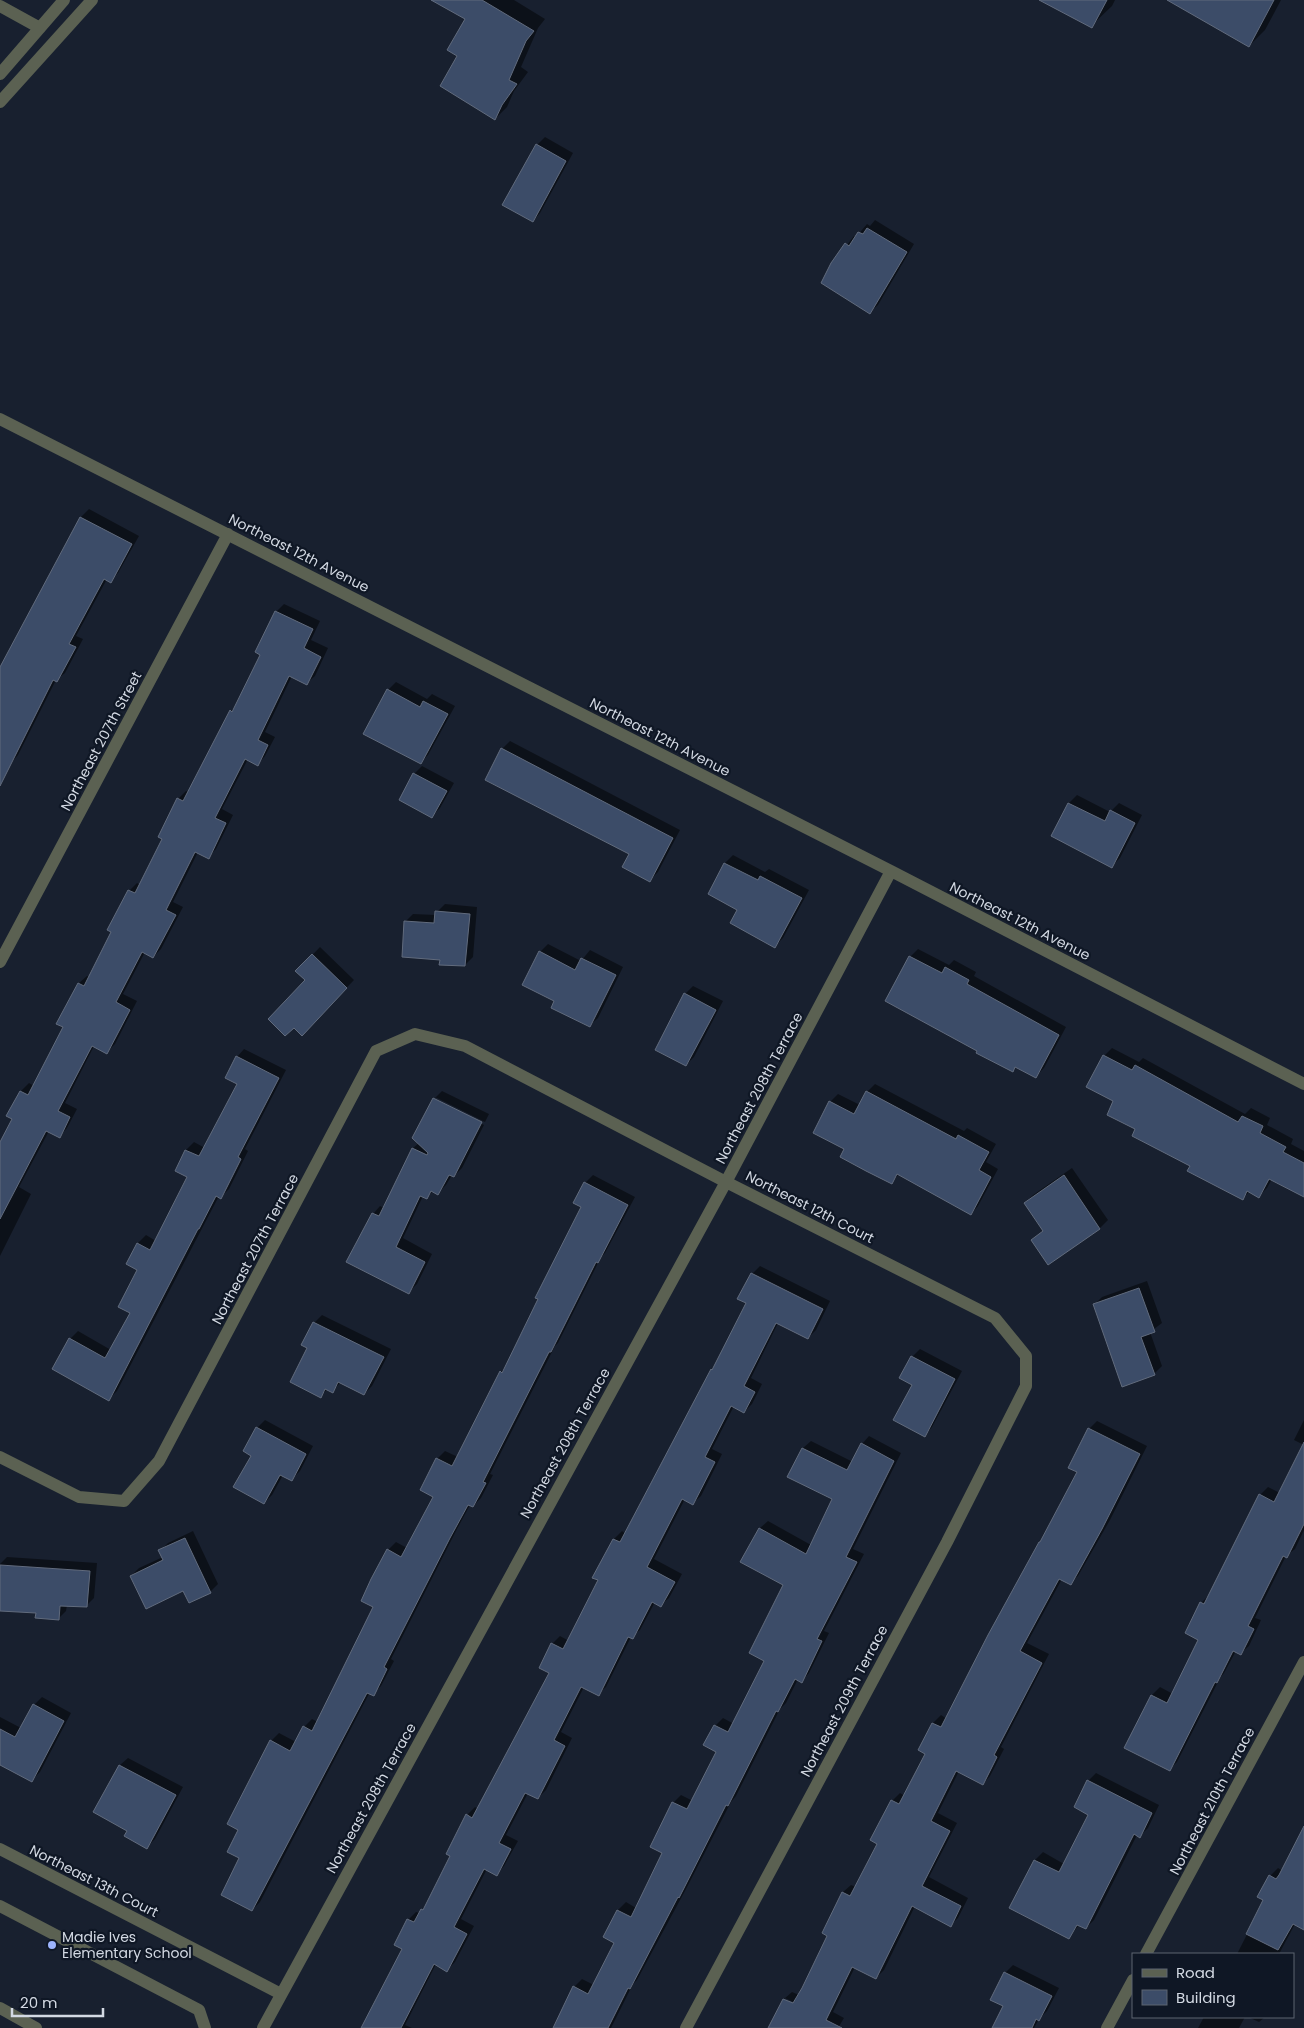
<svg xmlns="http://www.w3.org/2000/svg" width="1304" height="2028" font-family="Poppins,sans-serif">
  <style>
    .shadow { fill: #0007; fill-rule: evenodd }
    .building { fill: #3c4c68; stroke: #616b7d }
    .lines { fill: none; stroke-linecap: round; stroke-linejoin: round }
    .minor { stroke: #5b6152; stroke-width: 12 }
    .poi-dot { fill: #9db4fd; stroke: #0f1725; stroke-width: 2 }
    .labels { text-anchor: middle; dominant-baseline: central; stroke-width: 4.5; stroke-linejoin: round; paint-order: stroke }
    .street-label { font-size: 14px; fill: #d3d9e3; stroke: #0f1725 }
    .poi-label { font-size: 14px; fill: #d3d9e3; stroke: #0f1725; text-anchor: start }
  </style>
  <rect width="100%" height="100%" fill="#18202f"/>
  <path class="shadow" d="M 466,0 L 514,0 L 545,19 L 538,28 L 521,67 L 528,72 L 514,91 L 507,107 L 495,119 L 459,56 L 467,19 Z
    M 1041,0 L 1115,0 L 1112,6 L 1091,26 Z
    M 1197,0 L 1281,0 L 1265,30 L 1249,46 Z
    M 545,137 L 573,153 L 540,213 L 533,221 L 537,145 Z
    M 875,220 L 914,244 L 878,305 L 870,312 L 832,264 L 854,236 L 856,237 L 867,224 L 870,226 Z
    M 89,509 L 139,536 L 118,573 L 110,581 L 107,579 L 76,636 L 83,639 L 65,673 L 56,680 L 18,755 L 11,763 L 0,779 L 0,669 L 81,517 Z
    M 284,604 L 320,621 L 311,640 L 328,648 L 315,676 L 307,683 L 292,676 L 265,732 L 275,737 L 265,756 L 258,764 L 248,759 L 222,809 L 233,815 L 216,849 L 208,857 L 198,852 L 173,902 L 183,907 L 161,949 L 153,957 L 145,952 L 123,994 L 137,1001 L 115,1044 L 107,1052 L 94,1046 L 65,1103 L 77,1109 L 67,1128 L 60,1136 L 49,1131 L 19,1187 L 31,1194 L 0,1256 L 0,1144 L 14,1118 L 21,1091 L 29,1083 L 34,1086 L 64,1027 L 79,983 L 87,976 L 90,977 L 113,932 L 129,891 L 137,883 L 140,885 L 164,838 L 178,799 L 186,791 L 189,792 L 231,711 L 237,705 L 262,654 L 276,612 Z
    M 396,682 L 427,699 L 432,694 L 455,706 L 428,755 L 420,763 L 388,690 Z
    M 510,741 L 680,830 L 658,872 L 650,880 L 631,853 L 502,749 Z
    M 422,766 L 454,783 L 440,808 L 432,816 L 414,774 Z
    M 1077,795 L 1110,812 L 1119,803 L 1142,815 L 1120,858 L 1112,866 L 1052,836 L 1069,803 Z
    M 733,855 L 765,872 L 769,869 L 809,890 L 783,938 L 775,946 L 739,909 L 709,894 L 725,863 Z
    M 445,904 L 477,907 L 473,957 L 465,965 L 405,922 L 413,914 L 436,915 L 437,912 Z
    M 548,944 L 581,961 L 590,950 L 623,967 L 598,1018 L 590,1025 L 556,1001 L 540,952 Z
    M 320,947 L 354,980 L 310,1026 L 307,980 L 297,971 Z
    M 918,949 L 949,965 L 954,960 L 976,972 L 974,976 L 1066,1027 L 1044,1068 L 1036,1076 L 1017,1066 L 1013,1071 L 910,957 Z
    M 693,986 L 723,1001 L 694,1057 L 686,1065 L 685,994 Z
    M 1112,1048 L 1139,1062 L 1143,1058 L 1245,1114 L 1251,1108 L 1270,1118 L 1267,1125 L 1293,1139 L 1291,1144 L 1304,1151 L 1304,1196 L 1272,1179 L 1267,1188 L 1259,1196 L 1250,1191 L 1242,1199 L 1137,1129 L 1115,1101 L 1104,1056 Z
    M 244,1049 L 286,1070 L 245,1149 L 248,1151 L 229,1189 L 221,1197 L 219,1196 L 117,1391 L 109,1399 L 70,1339 L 78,1331 L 111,1350 L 132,1313 L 139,1269 L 128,1263 L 138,1243 L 146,1235 L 156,1241 L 189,1177 L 176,1170 L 186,1150 L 194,1142 L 205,1148 L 239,1084 L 237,1057 Z
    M 875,1084 L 964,1131 L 967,1128 L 996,1144 L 986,1162 L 998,1169 L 978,1206 L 971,1214 L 899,1174 L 892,1182 L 846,1149 L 830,1102 L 838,1094 L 860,1105 L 867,1092 Z
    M 442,1091 L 489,1114 L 485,1122 L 435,1097 L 435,1100 L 484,1125 L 462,1168 L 454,1176 L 452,1175 L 446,1185 L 438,1193 L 433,1191 L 426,1198 L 423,1196 L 403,1238 L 432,1254 L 417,1284 L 409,1292 L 373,1214 L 380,1206 L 384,1208 L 413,1148 L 419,1143 L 434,1099 Z
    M 1072,1168 L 1108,1220 L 1100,1228 L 1048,1263 L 1032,1240 L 1044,1230 L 1025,1203 L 1033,1195 Z
    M 593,1175 L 635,1197 L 605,1253 L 601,1257 L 558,1343 L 555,1346 L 490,1474 L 493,1475 L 481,1498 L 473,1506 L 470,1505 L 457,1529 L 391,1659 L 394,1661 L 381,1686 L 373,1694 L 370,1692 L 260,1902 L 252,1910 L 241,1858 L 240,1830 L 271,1741 L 279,1733 L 296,1742 L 304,1727 L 312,1719 L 318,1722 L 374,1607 L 388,1550 L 396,1542 L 407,1548 L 434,1496 L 437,1459 L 445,1451 L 458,1457 L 501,1372 L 507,1366 L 583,1207 L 585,1183 Z
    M 760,1266 L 830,1301 L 816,1330 L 808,1338 L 778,1323 L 751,1378 L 762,1384 L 752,1404 L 744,1412 L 734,1406 L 712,1449 L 722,1454 L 701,1496 L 693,1503 L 685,1499 L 654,1559 L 682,1574 L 669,1598 L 661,1605 L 655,1602 L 640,1630 L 631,1637 L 606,1687 L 598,1694 L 584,1687 L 561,1732 L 572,1738 L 546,1790 L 538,1798 L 528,1793 L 506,1835 L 518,1841 L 504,1866 L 497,1874 L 487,1869 L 461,1919 L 474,1926 L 455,1962 L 447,1970 L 436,1964 L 405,2025 L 412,2028 L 361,2028 L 404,1948 L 395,1944 L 408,1920 L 416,1912 L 420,1913 L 427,1904 L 452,1855 L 467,1815 L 475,1807 L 478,1809 L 550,1673 L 552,1644 L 560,1636 L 569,1641 L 600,1580 L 594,1577 L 614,1539 L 622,1531 L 626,1534 L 712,1369 L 716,1365 L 747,1303 L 752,1274 Z
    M 1147,1281 L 1162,1323 L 1150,1332 L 1162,1366 L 1154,1374 L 1094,1305 L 1102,1297 Z
    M 322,1315 L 391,1349 L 372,1386 L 364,1394 L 341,1382 L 332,1391 L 328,1389 L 320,1396 L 309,1347 L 314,1323 Z
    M 920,1349 L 962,1371 L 932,1427 L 925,1435 L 913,1384 L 912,1357 Z
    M 265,1420 L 313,1446 L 300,1471 L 292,1479 L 283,1475 L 272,1495 L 264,1503 L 252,1455 L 257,1428 Z
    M 1304,1420 L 1304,1530 L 1295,1549 L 1286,1556 L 1255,1618 L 1261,1620 L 1249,1646 L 1241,1653 L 1236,1651 L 1224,1673 L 1220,1678 L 1177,1762 L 1169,1770 L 1126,1747 L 1152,1695 L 1160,1687 L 1173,1694 L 1200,1639 L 1187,1633 L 1201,1603 L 1210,1594 L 1260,1495 L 1268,1487 L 1280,1493 L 1304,1445 L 1294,1440 Z
    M 1097,1421 L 1147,1446 L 1110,1520 L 1078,1576 L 1070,1583 L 1062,1579 L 1027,1643 L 1049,1654 L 1001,1747 L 1004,1749 L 990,1776 L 983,1784 L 959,1771 L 938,1813 L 957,1823 L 929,1877 L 968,1898 L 958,1918 L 950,1926 L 915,1906 L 884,1970 L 876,1978 L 855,1967 L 833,2012 L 844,2018 L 838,2028 L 781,2028 L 772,2023 L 784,1999 L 792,1992 L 799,1995 L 829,1935 L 824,1932 L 843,1892 L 851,1885 L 856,1887 L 879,1844 L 892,1801 L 900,1793 L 905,1796 L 927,1754 L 933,1723 L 941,1715 L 947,1719 L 1079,1472 L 1089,1429 ZM 785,1998 L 799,2005 L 785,2001 Z
    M 869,1436 L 901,1453 L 853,1549 L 864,1554 L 824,1631 L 829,1633 L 809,1673 L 802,1681 L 798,1679 L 786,1703 L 780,1709 L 736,1796 L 731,1802 L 686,1889 L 637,1980 L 633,1984 L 611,2028 L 568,2028 L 574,1987 L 582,1979 L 594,1985 L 616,1942 L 604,1936 L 618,1910 L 626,1902 L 636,1908 L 664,1853 L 651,1846 L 673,1803 L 681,1795 L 693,1801 L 718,1752 L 715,1726 L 723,1718 L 734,1724 L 766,1660 L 784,1585 L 742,1561 L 760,1528 L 768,1521 L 811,1545 L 834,1499 L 789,1476 L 803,1448 L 811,1441 L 853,1462 L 862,1444 Z
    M 193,1531 L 218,1584 L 210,1592 L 184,1590 L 131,1576 L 139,1568 L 163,1557 L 160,1551 L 168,1543 Z
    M 7,1557 L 97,1563 L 94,1598 L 86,1606 L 67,1605 L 66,1611 L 58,1619 L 37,1612 L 0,1610 L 0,1564 Z
    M 42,1697 L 71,1713 L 40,1772 L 32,1780 L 0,1763 L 0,1717 L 21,1728 L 34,1705 Z
    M 128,1758 L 183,1787 L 155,1839 L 147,1847 L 129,1830 L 95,1812 L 120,1765 Z
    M 1096,1773 L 1159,1805 L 1148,1828 L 1140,1836 L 1137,1835 L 1094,1920 L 1086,1928 L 1080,1924 L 1069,1937 L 1011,1907 L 1035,1860 L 1043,1852 L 1064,1864 L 1090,1814 L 1088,1781 Z
    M 1304,1830 L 1304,1928 L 1295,1924 L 1279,1954 L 1237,1954 L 1265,1899 L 1270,1876 L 1278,1868 L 1283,1871 Z
    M 1013,1965 L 1059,1988 L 1047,2011 L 1039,2019 L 1034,2028 L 993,2028 L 1004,2005 L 1005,1973 Z
    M 1204,2017 L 1245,2017 L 1239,2028 L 1198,2028 Z
    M 1248,2017 L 1265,2017 L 1259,2022 Z"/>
  <path class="building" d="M 431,0 L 482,0 L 534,31 L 526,41 L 509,80 L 517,84 L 502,105 L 495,120 L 440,86 L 457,56 L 447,50 L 465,19 Z
    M 1039,0 L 1107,0 L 1092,28 Z
    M 1167,0 L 1274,0 L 1249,47 Z
    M 536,144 L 566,161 L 533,222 L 502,205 Z
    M 867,228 L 907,252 L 870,314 L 821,283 L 831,263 L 845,243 L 849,246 L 858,232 L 863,234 Z
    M 80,517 L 132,544 L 111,583 L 104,579 L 69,644 L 76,647 L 57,682 L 53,680 L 0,786 L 0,667 Z
    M 275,611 L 313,629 L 304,648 L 321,657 L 307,685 L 289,676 L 258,740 L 268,745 L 258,766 L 245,759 L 215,818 L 226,823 L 209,859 L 195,852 L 166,910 L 176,915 L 153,958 L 142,952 L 116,1002 L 130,1010 L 107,1054 L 92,1046 L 58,1111 L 70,1117 L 60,1138 L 46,1131 L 0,1219 L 0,1142 L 12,1119 L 6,1116 L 20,1091 L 28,1095 L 63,1027 L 56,1024 L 78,983 L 84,986 L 111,932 L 107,930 L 128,890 L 135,893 L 162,839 L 158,837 L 177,798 L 183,801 L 230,710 L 232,712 L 260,655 L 255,652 Z
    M 387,689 L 420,707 L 423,701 L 448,714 L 421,764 L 363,734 Z
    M 501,748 L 673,838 L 650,882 L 622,867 L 629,854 L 485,780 Z
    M 413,773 L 447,791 L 432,818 L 399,800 Z
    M 1068,803 L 1105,821 L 1110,810 L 1135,823 L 1112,868 L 1051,836 Z
    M 724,863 L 758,880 L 760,876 L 802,898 L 775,948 L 730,923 L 737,910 L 708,894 Z
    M 435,911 L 470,914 L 465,966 L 439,965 L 440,960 L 402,957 L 404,921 L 434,923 Z
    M 539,951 L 575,970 L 581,958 L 616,975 L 590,1027 L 551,1008 L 554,1001 L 522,985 Z
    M 312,954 L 347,988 L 302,1036 L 294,1028 L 285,1036 L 268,1019 L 305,980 L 295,971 Z
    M 909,956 L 942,973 L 945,967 L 969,980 L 967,984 L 1059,1035 L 1036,1078 L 1015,1067 L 1013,1072 L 976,1053 L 977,1051 L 885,1001 Z
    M 684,993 L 716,1010 L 686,1066 L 655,1050 Z
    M 1103,1055 L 1132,1070 L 1135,1065 L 1238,1122 L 1242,1116 L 1263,1126 L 1260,1133 L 1286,1147 L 1283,1152 L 1304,1163 L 1304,1197 L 1269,1179 L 1259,1198 L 1247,1191 L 1243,1200 L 1187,1171 L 1190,1166 L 1132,1136 L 1135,1129 L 1107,1115 L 1113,1101 L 1086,1087 Z
    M 236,1056 L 279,1078 L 238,1157 L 241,1159 L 221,1199 L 216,1196 L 199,1229 L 198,1229 L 109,1401 L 52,1369 L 69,1338 L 105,1358 L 130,1313 L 118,1307 L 137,1270 L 126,1264 L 137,1243 L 150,1250 L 187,1177 L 175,1171 L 185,1150 L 199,1156 L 237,1084 L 225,1078 Z
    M 866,1091 L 956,1139 L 958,1135 L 989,1152 L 979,1170 L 991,1177 L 971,1215 L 897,1174 L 892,1184 L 866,1171 L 840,1157 L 844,1149 L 813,1133 L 829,1101 L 854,1114 Z
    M 433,1098 L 482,1122 L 454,1177 L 449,1175 L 438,1195 L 431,1191 L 427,1199 L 420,1196 L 396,1247 L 425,1262 L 409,1294 L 346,1262 L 372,1213 L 379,1216 L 412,1148 L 427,1155 L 428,1153 L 412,1138 Z
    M 1064,1175 L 1100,1229 L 1048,1265 L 1031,1240 L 1043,1231 L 1024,1203 Z
    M 584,1182 L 628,1205 L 598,1263 L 596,1262 L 551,1352 L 549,1352 L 483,1482 L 486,1483 L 473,1507 L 468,1505 L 450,1538 L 384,1667 L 387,1669 L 374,1696 L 367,1693 L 252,1911 L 221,1895 L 239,1858 L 227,1852 L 238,1830 L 227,1824 L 270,1740 L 290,1751 L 303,1726 L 312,1731 L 373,1607 L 361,1601 L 371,1579 L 387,1549 L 401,1557 L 433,1497 L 420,1490 L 436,1458 L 452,1466 L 500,1371 L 502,1373 L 538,1299 L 535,1298 L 581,1207 L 573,1203 Z
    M 751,1273 L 823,1309 L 808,1339 L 776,1323 L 744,1386 L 755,1392 L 744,1413 L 731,1406 L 705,1457 L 715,1462 L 693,1505 L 682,1499 L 647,1567 L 675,1582 L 661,1607 L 652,1602 L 633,1639 L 628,1637 L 599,1696 L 581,1687 L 554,1740 L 565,1746 L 538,1799 L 525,1793 L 499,1843 L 511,1849 L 497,1876 L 484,1869 L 454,1927 L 467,1934 L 447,1972 L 434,1964 L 401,2028 L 361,2028 L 402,1949 L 394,1945 L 407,1919 L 414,1922 L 421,1909 L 423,1910 L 450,1856 L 446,1854 L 466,1814 L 472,1818 L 549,1673 L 539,1668 L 551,1643 L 563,1649 L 598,1580 L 592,1578 L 613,1539 L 620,1542 L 711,1369 L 712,1370 L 746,1303 L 737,1299 Z
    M 1139,1288 L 1155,1332 L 1141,1337 L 1155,1375 L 1122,1387 L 1093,1304 Z
    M 313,1322 L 384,1357 L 364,1395 L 338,1382 L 333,1393 L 325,1389 L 321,1398 L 290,1382 L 307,1348 L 301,1345 Z
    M 911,1356 L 955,1379 L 925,1437 L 893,1420 L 912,1385 L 899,1378 Z
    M 256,1427 L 306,1454 L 292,1481 L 280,1475 L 264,1504 L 233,1487 L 251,1456 L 243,1451 Z
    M 1088,1428 L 1140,1454 L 1102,1529 L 1071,1585 L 1059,1579 L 1020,1651 L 1042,1663 L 994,1755 L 997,1757 L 983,1785 L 956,1771 L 931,1821 L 950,1831 L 922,1886 L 961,1906 L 951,1927 L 912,1906 L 876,1979 L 852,1967 L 826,2020 L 842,2028 L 768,2028 L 783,1999 L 793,2003 L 802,1988 L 827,1936 L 822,1933 L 842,1892 L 850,1896 L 877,1844 L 870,1840 L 891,1800 L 899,1804 L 925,1754 L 918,1750 L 932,1723 L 941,1727 L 988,1635 L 1039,1542 L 1040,1542 L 1077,1472 L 1068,1468 Z
    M 1304,1442 L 1304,1524 L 1287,1558 L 1283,1556 L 1248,1626 L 1254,1629 L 1241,1655 L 1233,1651 L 1217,1683 L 1215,1682 L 1170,1771 L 1124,1748 L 1151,1695 L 1167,1703 L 1198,1640 L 1185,1633 L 1200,1602 L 1204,1604 L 1259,1494 L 1274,1502 Z
    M 861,1443 L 894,1461 L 846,1557 L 857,1562 L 817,1639 L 822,1641 L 802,1683 L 795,1679 L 778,1712 L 776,1711 L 728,1806 L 726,1805 L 679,1898 L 678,1897 L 630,1989 L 628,1988 L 608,2028 L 553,2028 L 573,1986 L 588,1994 L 614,1943 L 603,1937 L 617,1910 L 631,1917 L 662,1853 L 650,1847 L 672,1802 L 687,1809 L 716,1752 L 703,1745 L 714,1725 L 728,1732 L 764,1661 L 749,1653 L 783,1585 L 740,1562 L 759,1528 L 806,1554 L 832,1499 L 787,1477 L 802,1448 L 847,1470 Z
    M 185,1538 L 211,1593 L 189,1603 L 183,1591 L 146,1609 L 130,1576 L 163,1560 L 158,1550 Z
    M 0,1565 L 90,1571 L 87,1607 L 60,1606 L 59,1620 L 35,1618 L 36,1613 L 0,1611 Z
    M 33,1704 L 64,1721 L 32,1782 L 0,1765 L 0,1729 L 15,1737 Z
    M 119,1765 L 176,1795 L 147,1849 L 124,1836 L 127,1831 L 93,1812 Z
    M 1087,1780 L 1152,1813 L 1140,1838 L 1134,1834 L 1086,1929 L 1077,1925 L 1069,1939 L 1009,1908 L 1034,1860 L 1059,1872 L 1088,1815 L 1074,1807 Z
    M 1304,1826 L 1304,1930 L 1293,1924 L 1278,1950 L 1246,1934 L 1263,1900 L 1257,1897 L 1269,1875 L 1276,1879 L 1279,1875 Z
    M 1004,1972 L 1052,1996 L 1039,2021 L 1036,2019 L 1032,2028 L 992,2028 L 1003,2006 L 990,2000 Z"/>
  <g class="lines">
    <path class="minor" d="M 0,6 L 40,28
      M 0,74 L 64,0
      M 0,102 L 92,0
      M 0,419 L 891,871 L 1304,1084
      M 0,962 L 228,534
      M 0,1457 L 79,1497 L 124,1501 L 159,1461 L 376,1051 L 415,1034 L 465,1046 L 726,1182 L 995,1318 L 1026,1356 L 1026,1386 L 947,1542 L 686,2028
      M 0,1849 L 281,1994
      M 0,1906 L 199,2010 L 205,2028
      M 1146,1954 L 1304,1662
      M 0,2008 L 36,2028
      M 263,2028 L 726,1182 L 891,871
      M 1107,2028 L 1133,1980"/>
  </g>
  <circle class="poi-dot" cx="52" cy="1945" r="5"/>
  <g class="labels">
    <g class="street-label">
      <text transform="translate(299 553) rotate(27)">Northeast 12th Avenue</text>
      <text transform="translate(660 737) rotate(27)">Northeast 12th Avenue</text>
      <text transform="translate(101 741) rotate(-62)">Northeast 207th Street</text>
      <text transform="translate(1020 921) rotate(27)">Northeast 12th Avenue</text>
      <text transform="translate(759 1088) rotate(-62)">Northeast 208th Terrace</text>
      <text transform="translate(810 1207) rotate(27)">Northeast 12th Court</text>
      <text transform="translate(255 1249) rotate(-62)">Northeast 207th Terrace</text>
      <text transform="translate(565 1443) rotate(-61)">Northeast 208th Terrace</text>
      <text transform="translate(844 1701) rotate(-62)">Northeast 209th Terrace</text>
      <text transform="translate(371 1798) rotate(-61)">Northeast 208th Terrace</text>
      <text transform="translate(1212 1801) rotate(-62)">Northeast 210th Terrace</text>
      <text transform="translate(94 1881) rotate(27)">Northeast 13th Court</text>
    </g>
    <g class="poi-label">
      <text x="62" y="1937">Madie Ives<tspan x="62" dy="16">Elementary School</tspan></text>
    </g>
  </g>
  <rect x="1132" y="1953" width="162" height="65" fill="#0f1725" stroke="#5d6571"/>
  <rect x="1142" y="1969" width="25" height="8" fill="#5b6152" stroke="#5d6571"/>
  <text x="1176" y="1978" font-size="15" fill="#d3d9e3">Road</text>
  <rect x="1142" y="1990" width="25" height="15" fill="#3c4c68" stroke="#5d6571"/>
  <text x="1176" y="2003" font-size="15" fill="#d3d9e3">Building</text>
  <path d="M12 2008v8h91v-8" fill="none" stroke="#d3d9e3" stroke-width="2.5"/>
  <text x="20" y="2008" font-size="15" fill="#d3d9e3" stroke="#0f1725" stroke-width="4" paint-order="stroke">20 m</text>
</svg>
